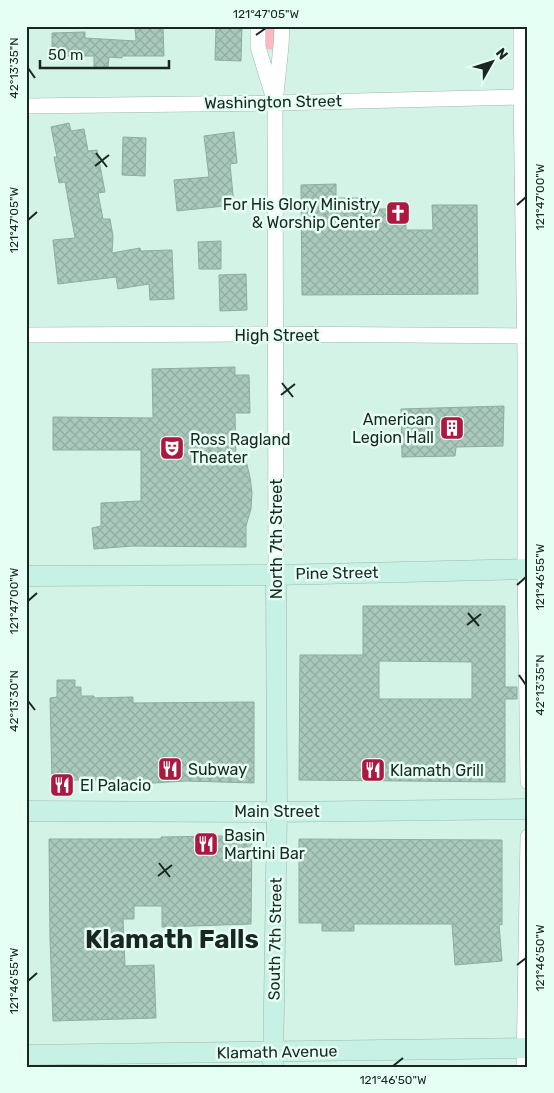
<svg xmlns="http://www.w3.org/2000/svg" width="554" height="1093" font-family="Rubik,sans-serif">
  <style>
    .park { fill: #feb8be }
    .building { fill: url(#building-cross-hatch); stroke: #8eada1; fill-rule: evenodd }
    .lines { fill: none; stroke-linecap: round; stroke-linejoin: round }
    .street-casing { stroke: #9ab9ac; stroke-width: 16 }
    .secondary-casing { stroke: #9ab9ac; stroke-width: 21 }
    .street { stroke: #fff; stroke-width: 15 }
    .secondary { stroke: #c7f1e4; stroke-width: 20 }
    .ticks { fill: none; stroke: #1a2621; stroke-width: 2 }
    .labels { text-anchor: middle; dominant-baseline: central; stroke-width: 5; stroke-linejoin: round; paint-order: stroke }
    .street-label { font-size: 16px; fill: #1a2621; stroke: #e5fff4 }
    .poi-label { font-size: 16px; fill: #1a2621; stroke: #e5fff4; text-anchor: start }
    .town-label { font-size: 26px; font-weight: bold; fill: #1a2621; stroke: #e5fff4 }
    .neatline { fill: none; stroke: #1a2621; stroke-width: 2 }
    .ticks-label { font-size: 12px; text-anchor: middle; fill: #1a2621 }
  </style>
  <defs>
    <pattern id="building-cross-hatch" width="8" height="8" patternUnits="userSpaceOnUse" patternTransform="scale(1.25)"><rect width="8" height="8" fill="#aac9bd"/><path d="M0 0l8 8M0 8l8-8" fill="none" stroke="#92aca2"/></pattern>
  </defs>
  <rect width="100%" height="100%" fill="#d3f3e6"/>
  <path class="park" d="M 265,26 L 278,26 L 278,50 L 265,49 Z"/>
  <path class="building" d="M 216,26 L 242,26 L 241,61 L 215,60 Z
    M 135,27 L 163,27 L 164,56 L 122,56 L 122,58 L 109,57 L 108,68 L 94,68 L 94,56 L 52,56 L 52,33 L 85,32 L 85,38 L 136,41 Z
    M 69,123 L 71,131 L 84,129 L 88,151 L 97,150 L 105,192 L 98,193 L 103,219 L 110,219 L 113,236 L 112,253 L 140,248 L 141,251 L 172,250 L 174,299 L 150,300 L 149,284 L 118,289 L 116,277 L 58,284 L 53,240 L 75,238 L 65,182 L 59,183 L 54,157 L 57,157 L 51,127 Z
    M 234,132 L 237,163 L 230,164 L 234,205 L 177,211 L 174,180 L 209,177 L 204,136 Z
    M 123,137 L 146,138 L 145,176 L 122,175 Z
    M 336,184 L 336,198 L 366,198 L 366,209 L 406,209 L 406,230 L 433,230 L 432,205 L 477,205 L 478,294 L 302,295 L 301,185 Z
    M 221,241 L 221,269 L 199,269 L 198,242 Z
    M 246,274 L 247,310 L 220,311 L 219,275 Z
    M 235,367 L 235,375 L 249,375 L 250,413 L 235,413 L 236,461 L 246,461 L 250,477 L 252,493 L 251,509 L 246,526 L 246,547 L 133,546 L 94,549 L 92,528 L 101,526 L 101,503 L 141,501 L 141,450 L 53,450 L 53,417 L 153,418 L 152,369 Z
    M 504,406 L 503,446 L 456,447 L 455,456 L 402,457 L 401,409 Z
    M 363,606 L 505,606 L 505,687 L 517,687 L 517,699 L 505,699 L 505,782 L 299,780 L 300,655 L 363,655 ZM 379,661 L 472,662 L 472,699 L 379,699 Z
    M 57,680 L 75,680 L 75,687 L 81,687 L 81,696 L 94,696 L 94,698 L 133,697 L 133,703 L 254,702 L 254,783 L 186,781 L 138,784 L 138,787 L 101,788 L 101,780 L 52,780 L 50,698 L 57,697 Z
    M 219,836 L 252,836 L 251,924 L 162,927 L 162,906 L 134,906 L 134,919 L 123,919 L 125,966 L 154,965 L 156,1018 L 53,1021 L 50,939 L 49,839 L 161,839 L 161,837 Z
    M 299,839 L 502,840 L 502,925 L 499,924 L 502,961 L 455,965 L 452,924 L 354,924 L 354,931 L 322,931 L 322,923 L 299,923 Z"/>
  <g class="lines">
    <defs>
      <path id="street" d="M 258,26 L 258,47 L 273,96
        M 521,26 L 521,97 L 525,356 L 525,569 L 528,782
        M 26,106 L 275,103 L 521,97
        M 26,335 L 269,334 L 528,336
        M 276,575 L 275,103 L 281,46 L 282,26
        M 524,1067 L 528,837"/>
      <path id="secondary" d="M 26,576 L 276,575 L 528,569
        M 26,811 L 277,812 L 528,809
        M 26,1055 L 528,1048
        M 273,1067 L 277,812 L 276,575"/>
    </defs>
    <use href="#street" class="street-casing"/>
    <use href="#secondary" class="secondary-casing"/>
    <use href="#street" class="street"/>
    <use href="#secondary" class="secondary"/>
  </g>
  <path class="ticks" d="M 256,35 L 266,28M 28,68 L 35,78M 96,153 L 107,167M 95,166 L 109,155M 517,205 L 526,197M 28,220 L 37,212M 282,383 L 293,397M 281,395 L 295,384M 517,585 L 526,577M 28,601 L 37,593M 468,613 L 479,626M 467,625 L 481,614M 519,675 L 526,685M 28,701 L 35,710M 159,863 L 170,877M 158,876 L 172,865M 517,965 L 526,958M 28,981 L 37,973M 393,1066 L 403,1058"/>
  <defs>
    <symbol id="church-square" viewBox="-11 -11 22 22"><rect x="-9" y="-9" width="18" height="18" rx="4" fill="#ac1840" stroke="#e5fff4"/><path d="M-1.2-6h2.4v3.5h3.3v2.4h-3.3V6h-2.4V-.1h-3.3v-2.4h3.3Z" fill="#fff"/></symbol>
    <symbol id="building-square" viewBox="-11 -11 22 22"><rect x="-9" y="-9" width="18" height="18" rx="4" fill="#ac1840" stroke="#e5fff4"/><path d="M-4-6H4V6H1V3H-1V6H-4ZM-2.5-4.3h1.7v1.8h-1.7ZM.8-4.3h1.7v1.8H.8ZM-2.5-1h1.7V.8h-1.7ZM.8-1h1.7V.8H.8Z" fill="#fff"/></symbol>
    <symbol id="theatre-square" viewBox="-11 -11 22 22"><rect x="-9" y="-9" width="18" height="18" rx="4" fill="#ac1840" stroke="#e5fff4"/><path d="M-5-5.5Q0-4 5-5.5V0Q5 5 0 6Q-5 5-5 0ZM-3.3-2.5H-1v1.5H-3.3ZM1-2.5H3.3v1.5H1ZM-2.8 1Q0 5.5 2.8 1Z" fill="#fff"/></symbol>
    <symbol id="restaurant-square" viewBox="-11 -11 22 22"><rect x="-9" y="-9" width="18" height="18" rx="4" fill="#ac1840" stroke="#e5fff4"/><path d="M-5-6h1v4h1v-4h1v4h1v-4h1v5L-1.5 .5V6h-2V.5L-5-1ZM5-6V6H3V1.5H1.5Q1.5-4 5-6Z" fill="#fff"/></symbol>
  </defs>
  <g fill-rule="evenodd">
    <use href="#church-square" x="384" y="199" width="28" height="28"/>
    <use href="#building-square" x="438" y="414" width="28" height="28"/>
    <use href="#theatre-square" x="158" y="434" width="28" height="28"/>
    <use href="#restaurant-square" x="156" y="755" width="28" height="28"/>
    <use href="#restaurant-square" x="359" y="756" width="28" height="28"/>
    <use href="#restaurant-square" x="48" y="771" width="28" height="28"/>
    <use href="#restaurant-square" x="192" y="830" width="28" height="28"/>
  </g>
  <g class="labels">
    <g class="street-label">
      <text transform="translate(273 102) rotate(-1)">Washington Street</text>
      <text x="277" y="335">High Street</text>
      <text transform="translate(276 539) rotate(-90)">North 7th Street</text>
      <text transform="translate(337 573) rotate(-1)">Pine Street</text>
      <text x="277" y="811">Main Street</text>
      <text transform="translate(275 939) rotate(-89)">South 7th Street</text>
      <text transform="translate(277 1052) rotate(-1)">Klamath Avenue</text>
    </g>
    <g class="poi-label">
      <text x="380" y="204" text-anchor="end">For His Glory Ministry<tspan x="380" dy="18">&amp; Worship Center</tspan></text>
      <text x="434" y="419" text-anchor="end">American<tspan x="434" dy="18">Legion Hall</tspan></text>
      <text x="190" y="439">Ross Ragland<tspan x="190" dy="18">Theater</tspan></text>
      <text x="188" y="769">Subway</text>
      <text x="390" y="770">Klamath Grill</text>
      <text x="80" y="785">El Palacio</text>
      <text x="224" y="835">Basin<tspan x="224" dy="18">Martini Bar</tspan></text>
    </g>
    <g class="town-label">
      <text x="172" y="939">Klamath Falls</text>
    </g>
  </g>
  <rect width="554" height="1093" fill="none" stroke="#e5fff4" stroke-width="55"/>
  <g transform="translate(492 62) rotate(51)" stroke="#e5fff4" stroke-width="4" paint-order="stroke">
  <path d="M0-4L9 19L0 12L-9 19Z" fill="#1a2621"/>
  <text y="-8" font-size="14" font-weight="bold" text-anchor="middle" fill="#1a2621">N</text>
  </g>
  <path d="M40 60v8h129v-8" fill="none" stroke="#1a2621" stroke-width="2.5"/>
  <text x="48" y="60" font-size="15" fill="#1a2621" stroke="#e5fff4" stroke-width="4" paint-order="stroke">50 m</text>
  <rect x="28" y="28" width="498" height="1038" class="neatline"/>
  <g class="ticks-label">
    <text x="266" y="18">121°47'05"W</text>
    <text transform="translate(14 68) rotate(-90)" y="4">42°13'35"N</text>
    <text transform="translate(540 197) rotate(-90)" y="4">121°47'00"W</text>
    <text transform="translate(14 220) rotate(-90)" y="4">121°47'05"W</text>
    <text transform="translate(540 577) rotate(-90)" y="4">121°46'55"W</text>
    <text transform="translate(14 601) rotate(-90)" y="4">121°47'00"W</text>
    <text transform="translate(540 685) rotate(-90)" y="4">42°13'35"N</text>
    <text transform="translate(14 701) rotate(-90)" y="4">42°13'30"N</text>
    <text transform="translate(540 958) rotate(-90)" y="4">121°46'50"W</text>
    <text transform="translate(14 981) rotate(-90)" y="4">121°46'55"W</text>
    <text x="393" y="1084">121°46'50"W</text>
  </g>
</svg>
